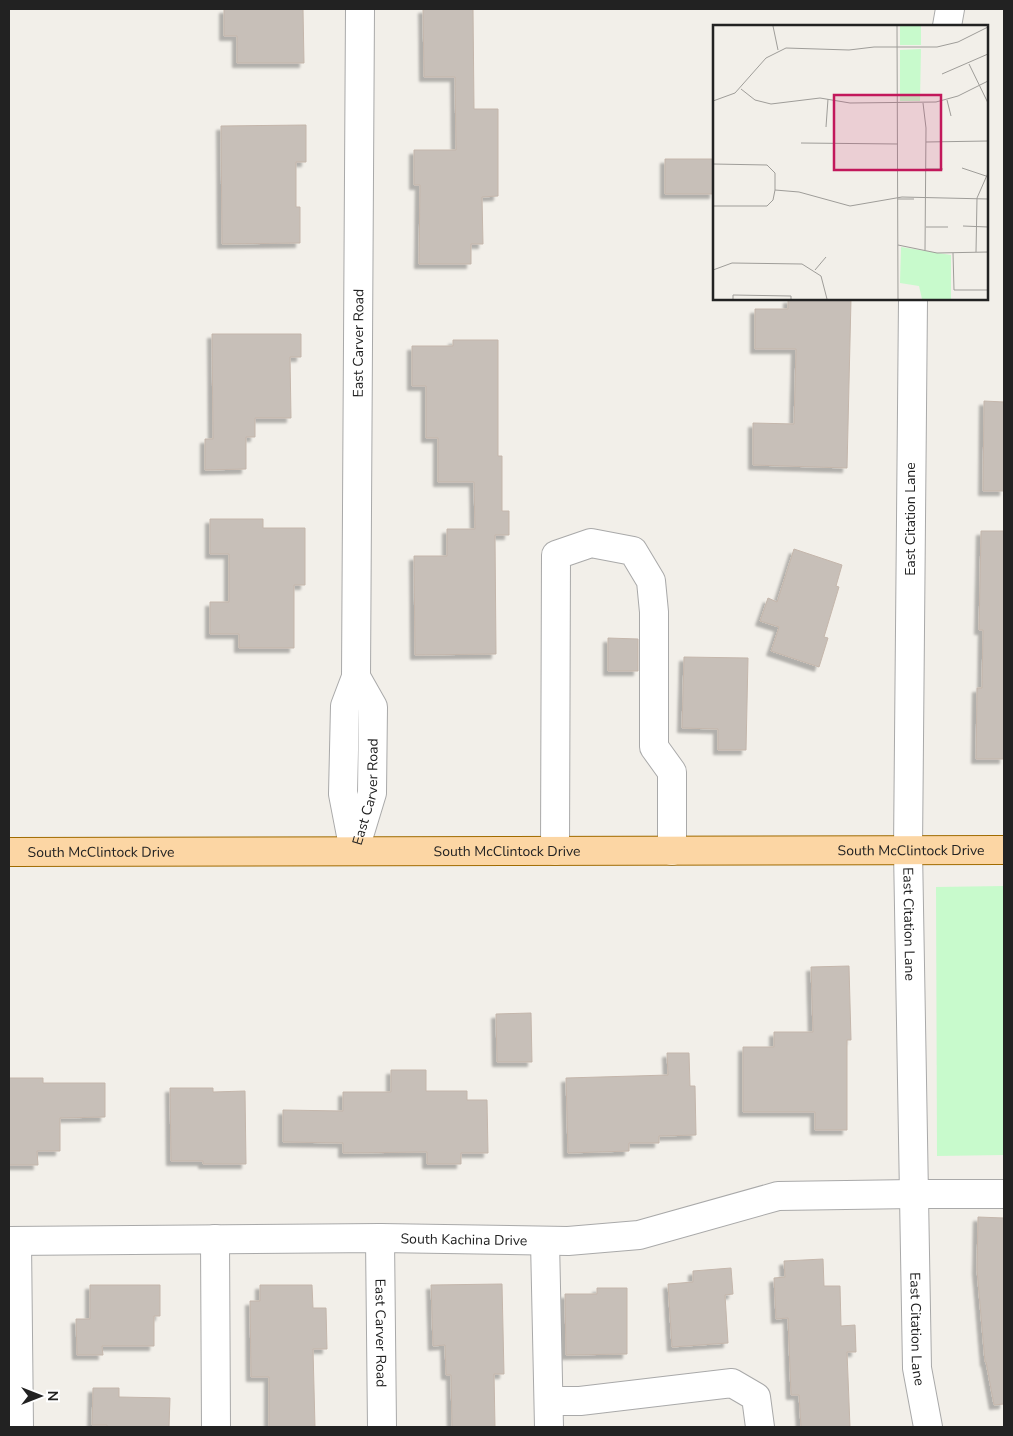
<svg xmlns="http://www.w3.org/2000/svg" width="1013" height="1436" font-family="'Nunito Sans',sans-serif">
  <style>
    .park { fill: #c8facc }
    .building { fill: #c7bfb8; stroke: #c4b6ab; filter: url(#shadow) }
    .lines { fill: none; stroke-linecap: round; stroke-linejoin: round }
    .minor-casing { stroke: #a9a9a9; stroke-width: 30 }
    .major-casing { stroke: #a06b00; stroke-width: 30 }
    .minor { stroke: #fff; stroke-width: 28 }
    .major { stroke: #fcd6a4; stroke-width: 28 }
    .labels { text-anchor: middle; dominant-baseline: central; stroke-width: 4; stroke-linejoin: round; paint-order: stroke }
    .street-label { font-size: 14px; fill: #222; stroke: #fff }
    .inset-road { fill: none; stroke: #9f9d99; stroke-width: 1 }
    .view { fill: #c2185b; fill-opacity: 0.15; stroke: #c2185b; stroke-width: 2.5 }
    .inset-edge { fill: none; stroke: #222; stroke-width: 2.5 }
  </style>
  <defs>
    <filter id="shadow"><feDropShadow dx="-4.5" dy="4.5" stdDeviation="1" flood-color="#0004"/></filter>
  </defs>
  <rect width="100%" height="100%" fill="#f2efe9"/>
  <path class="park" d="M 1004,886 L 1004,1155 L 937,1156 L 936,887 Z"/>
  <path class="building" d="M 224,9 L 303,9 L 304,63 L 237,63 L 237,36 L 224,36 Z
    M 423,9 L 473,9 L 474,109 L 498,109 L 498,196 L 482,197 L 483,244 L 471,244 L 471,264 L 419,264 L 420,185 L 414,185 L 414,150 L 456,150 L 455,77 L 424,77 Z
    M 306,125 L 306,162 L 296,162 L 296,207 L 300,207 L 300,243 L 222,244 L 221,126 Z
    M 665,159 L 714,159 L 714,194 L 665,194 Z
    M 788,299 L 851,299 L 847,468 L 753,465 L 753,423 L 794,424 L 796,349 L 755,349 L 755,309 L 788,309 Z
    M 212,334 L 301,334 L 301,357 L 290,357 L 291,418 L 255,418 L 255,437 L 246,437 L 246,469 L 205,470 L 205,439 L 213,439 Z
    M 453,340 L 498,340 L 498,456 L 502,456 L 502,511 L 509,511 L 509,535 L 495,535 L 496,654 L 415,655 L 414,556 L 447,556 L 447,529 L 475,529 L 474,482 L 438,482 L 438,438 L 426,438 L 426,386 L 412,386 L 412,346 L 453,346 Z
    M 984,401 L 1004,402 L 1004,491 L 983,491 Z
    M 210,519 L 263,519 L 263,528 L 305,528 L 305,585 L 294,585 L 294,648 L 239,648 L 239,634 L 210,634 L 210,602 L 229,602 L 229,554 L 210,554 Z
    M 981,531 L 1004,531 L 1004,759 L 976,759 L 977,688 L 982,688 L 983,630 L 979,630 Z
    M 794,549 L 842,565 L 836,586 L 839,587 L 824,637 L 828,638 L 819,667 L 771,651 L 779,627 L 760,621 L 768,598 L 777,602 Z
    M 608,638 L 638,639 L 638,671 L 608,671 Z
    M 684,657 L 748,658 L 746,750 L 718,750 L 718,729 L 682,728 Z
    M 849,966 L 851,1040 L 847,1040 L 847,1130 L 815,1130 L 815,1112 L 743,1112 L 743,1047 L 774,1047 L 774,1032 L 813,1032 L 811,967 Z
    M 531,1013 L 532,1062 L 497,1062 L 496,1014 Z
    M 667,1053 L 689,1053 L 690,1086 L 695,1086 L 696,1135 L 659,1136 L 659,1143 L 629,1143 L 629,1151 L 568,1153 L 566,1078 L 668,1075 Z
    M 391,1070 L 426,1070 L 426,1091 L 467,1091 L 467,1100 L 487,1100 L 488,1153 L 461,1153 L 461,1164 L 427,1164 L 427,1152 L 343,1153 L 343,1143 L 283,1142 L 283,1110 L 343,1111 L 343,1092 L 391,1092 Z
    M 9,1078 L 43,1078 L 43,1083 L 105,1083 L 105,1117 L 60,1118 L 60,1151 L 37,1151 L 38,1165 L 9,1165 Z
    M 170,1088 L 213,1088 L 213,1092 L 245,1091 L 246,1164 L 203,1164 L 203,1161 L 171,1161 Z
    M 978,1217 L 1004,1218 L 1004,1404 L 994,1405 L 986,1362 L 985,1362 L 977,1270 Z
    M 823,1259 L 824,1286 L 840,1286 L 841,1326 L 855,1325 L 856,1352 L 847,1352 L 850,1427 L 801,1427 L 799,1395 L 791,1395 L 788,1318 L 776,1319 L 774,1278 L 785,1277 L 784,1261 Z
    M 731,1268 L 733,1294 L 725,1295 L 728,1343 L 672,1347 L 668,1284 L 693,1282 L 693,1271 Z
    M 502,1284 L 504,1374 L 494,1374 L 495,1427 L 452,1427 L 451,1375 L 446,1375 L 445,1345 L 433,1346 L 431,1285 Z
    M 90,1285 L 160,1285 L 160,1316 L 154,1316 L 154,1346 L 102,1346 L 103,1355 L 77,1355 L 76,1319 L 90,1319 Z
    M 260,1285 L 312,1285 L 313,1308 L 326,1308 L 327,1349 L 313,1349 L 315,1427 L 269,1427 L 269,1377 L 251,1377 L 250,1301 L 260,1301 Z
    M 597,1288 L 627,1288 L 627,1354 L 566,1355 L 565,1294 L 597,1294 Z
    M 93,1388 L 119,1388 L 119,1397 L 170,1398 L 169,1427 L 107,1427 L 107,1425 L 92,1425 Z"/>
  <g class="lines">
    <defs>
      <g id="minor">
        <path d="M 947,26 L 950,9"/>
        <path id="s1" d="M 913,299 L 908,850 L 917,1368 L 928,1427"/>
        <path id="s2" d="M 355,849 L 372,793 L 373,707 L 356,677"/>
        <path id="s3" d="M 354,851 L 343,794 L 345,706 L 356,677 L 360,9"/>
        <path d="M 555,851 L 556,555 L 591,543 L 633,551 L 651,581 L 654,612 L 654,747 L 672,772 L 672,851"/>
        <path id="s4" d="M 380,1238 L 382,1427"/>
        <path d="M 215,1239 L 216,1427"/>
        <path id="s5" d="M 9,1241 L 380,1238 L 568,1241 L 639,1235 L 778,1196 L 914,1194 L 1004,1194"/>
        <path d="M 17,1241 L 19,1427"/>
        <path d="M 545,1241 L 549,1427"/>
        <path d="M 549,1401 L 580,1401 L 732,1383 L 756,1397 L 760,1427"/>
      </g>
      <g id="major">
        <path id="s6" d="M 9,852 L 1004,850"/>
      </g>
    </defs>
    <use href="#minor" class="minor-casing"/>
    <use href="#major" class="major-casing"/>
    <use href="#minor" class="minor"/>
    <use href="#major" class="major"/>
  </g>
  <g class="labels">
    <g class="street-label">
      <text stroke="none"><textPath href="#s3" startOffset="511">East Carver Road</textPath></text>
      <text transform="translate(910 519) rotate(-90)">East Citation Lane</text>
      <text stroke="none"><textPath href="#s2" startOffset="59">East Carver Road</textPath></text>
      <text stroke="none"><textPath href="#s6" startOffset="902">South McClintock Drive</textPath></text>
      <text stroke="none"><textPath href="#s6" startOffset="498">South McClintock Drive</textPath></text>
      <text stroke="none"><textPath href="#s6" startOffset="92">South McClintock Drive</textPath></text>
      <text stroke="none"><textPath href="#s1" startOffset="625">East Citation Lane</textPath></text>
      <text stroke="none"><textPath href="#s5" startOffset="455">South Kachina Drive</textPath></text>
      <text stroke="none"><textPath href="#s1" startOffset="1030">East Citation Lane</textPath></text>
      <text stroke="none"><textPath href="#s4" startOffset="95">East Carver Road</textPath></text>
    </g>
  </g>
  <g transform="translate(713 25)">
    <rect width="275" height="275" fill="#f2efe9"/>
    <path d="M 187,1 L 208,1 L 208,20 L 187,20 ZM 208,24 L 207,76 L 187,76 L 187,25 ZM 188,222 L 238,230 L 238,274 L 209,274 L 206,261 L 187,258 Z" fill="#c8facc"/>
    <path class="inset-road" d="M 60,1 L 65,25M 184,1 L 185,274M 256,39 L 275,78M 229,49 L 275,29M 28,64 L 42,75 L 58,79 L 107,73 L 137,78 L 223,77 L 245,71 L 275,56M 234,75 L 238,91M 0,76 L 22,68 L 53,33 L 73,23 L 136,25 L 161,22 L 224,22 L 245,17 L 275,2M 210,78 L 213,103 L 212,225M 113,102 L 115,74M 213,117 L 275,116M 88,118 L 185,119M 0,139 L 54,140 L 62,148 L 62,165 L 60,175 L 54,181 L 0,181M 249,143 L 273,151M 213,144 L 230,144M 62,165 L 86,167 L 137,181 L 189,172 L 275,174M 185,174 L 201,174M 250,201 L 275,202M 213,202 L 235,202M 185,220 L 224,228 L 275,227M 263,227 L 264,173 L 275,148M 240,228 L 241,265 L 275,265M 0,245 L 19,238 L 89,239 L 108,251 L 114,274M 102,245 L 113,232M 20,274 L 20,270 L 78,271 L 78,274"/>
    <path class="view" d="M 121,70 L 228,70 L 228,145 L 121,145 Z"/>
    <rect width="275" height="275" class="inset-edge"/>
  </g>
  <rect width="1013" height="1436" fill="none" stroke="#222222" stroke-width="20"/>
  <g transform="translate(40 1396) rotate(90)" stroke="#ffffff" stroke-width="4" paint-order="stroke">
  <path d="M0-4L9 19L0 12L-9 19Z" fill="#222222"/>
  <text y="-8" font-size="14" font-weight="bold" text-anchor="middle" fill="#222222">N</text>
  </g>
</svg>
